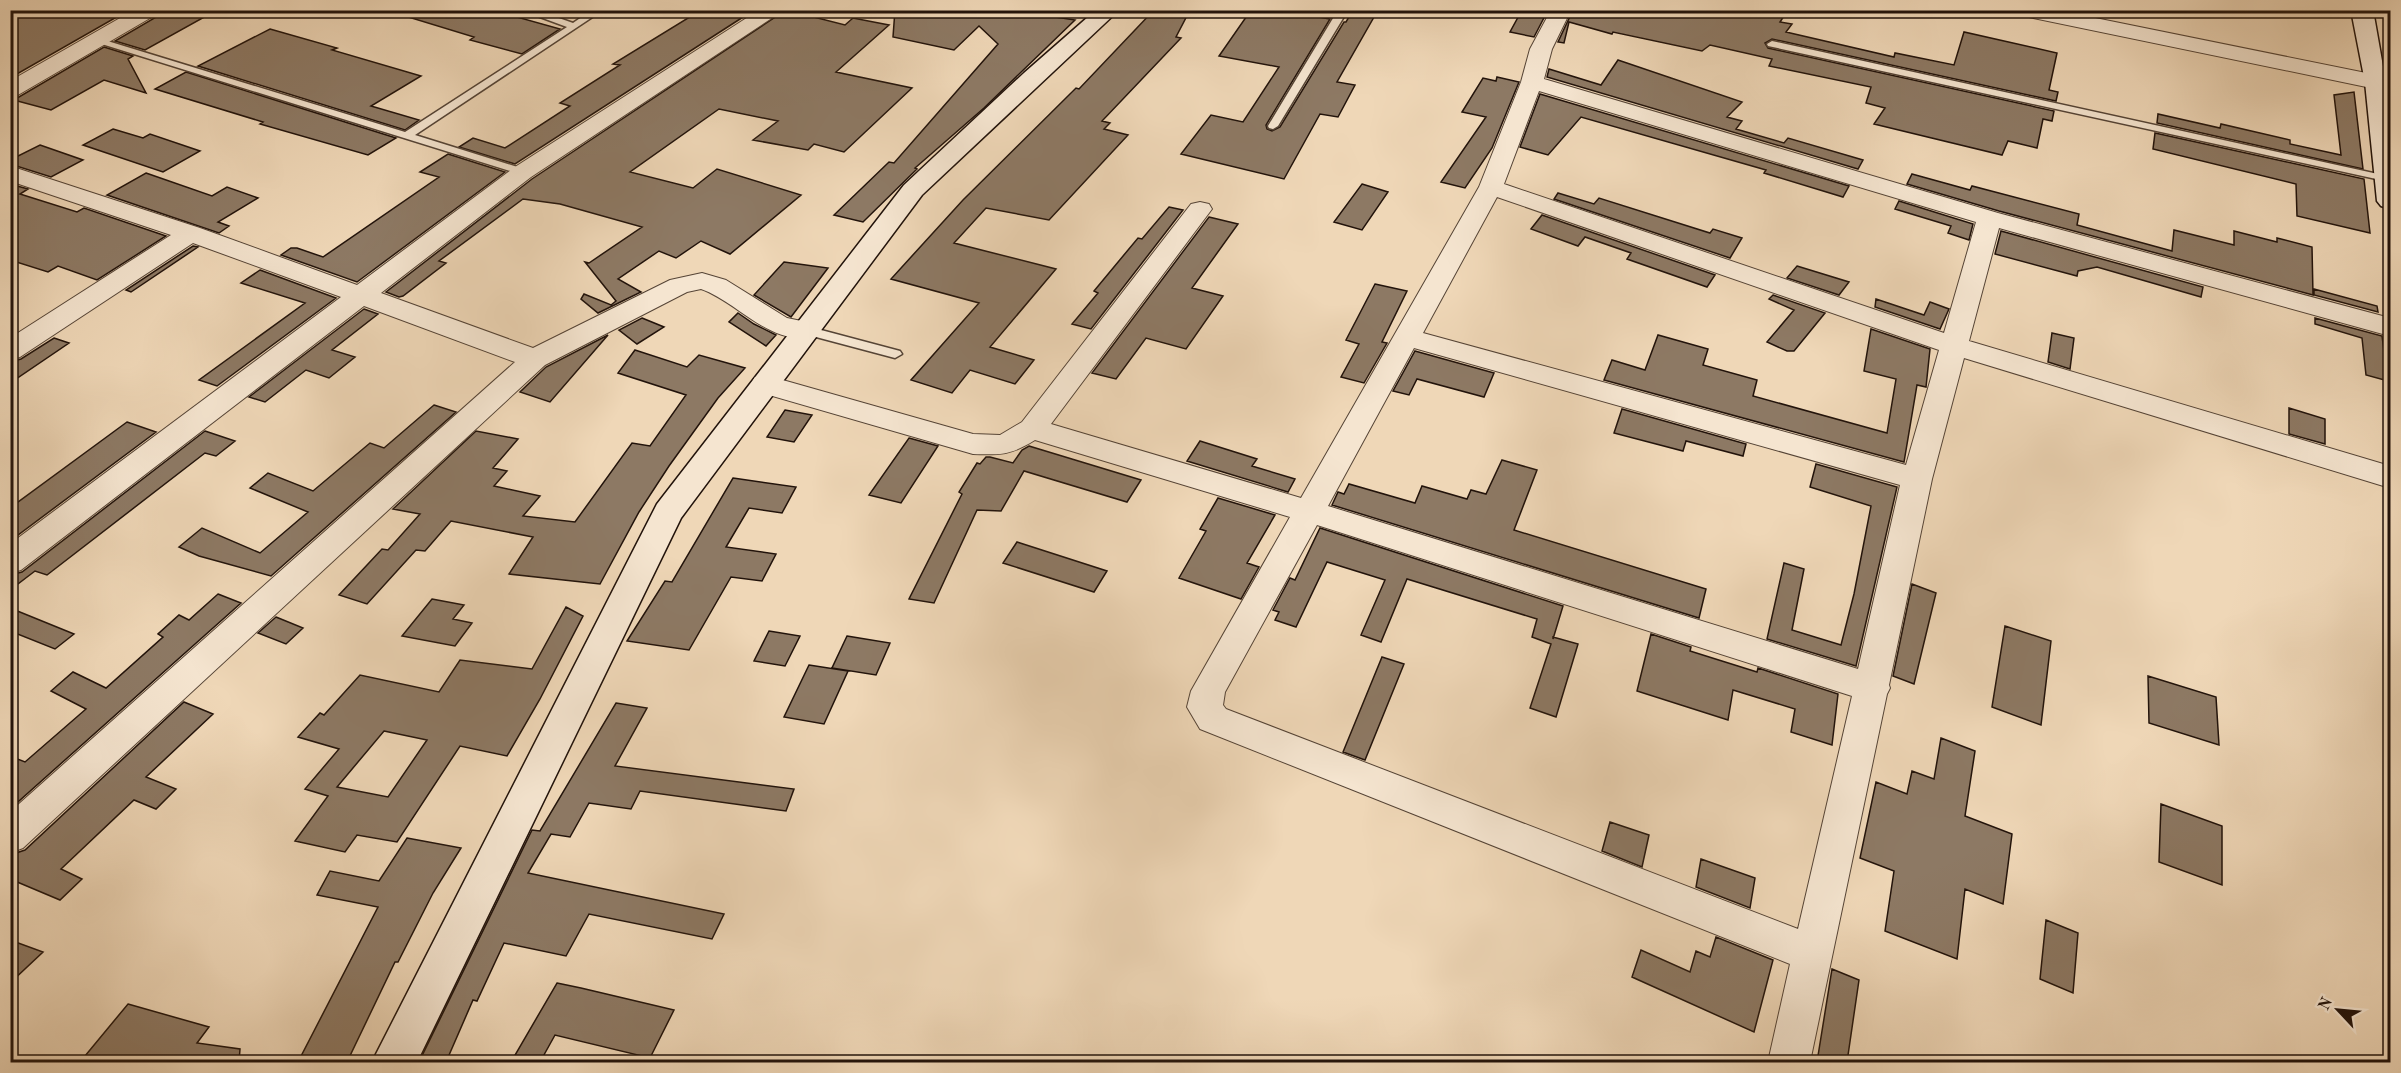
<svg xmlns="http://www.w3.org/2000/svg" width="2401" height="1073" font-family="'Old Standard TT',serif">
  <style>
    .building { fill: #8d7964; stroke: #22130b; stroke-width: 1.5; fill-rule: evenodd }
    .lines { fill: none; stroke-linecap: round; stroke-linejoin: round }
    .lane-casing { stroke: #554436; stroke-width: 3 }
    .street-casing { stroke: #554436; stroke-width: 2 }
    .secondary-casing { stroke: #22130b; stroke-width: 3 }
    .lane { fill: #f5e5d0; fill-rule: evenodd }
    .street { fill: #f5e5d0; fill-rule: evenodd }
    .secondary { fill: #f5e5d0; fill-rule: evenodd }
  </style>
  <rect width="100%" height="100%" fill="#efd7b7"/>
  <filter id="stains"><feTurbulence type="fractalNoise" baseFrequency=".00333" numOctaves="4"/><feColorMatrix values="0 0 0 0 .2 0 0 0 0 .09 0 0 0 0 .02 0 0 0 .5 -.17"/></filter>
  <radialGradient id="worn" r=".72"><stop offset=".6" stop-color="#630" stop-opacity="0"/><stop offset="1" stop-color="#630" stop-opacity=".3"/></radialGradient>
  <path class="building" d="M 15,10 L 129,10 L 10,78 L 10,20 L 14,20 Z
    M 162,10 L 217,10 L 145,50 L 115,41 L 158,16 Z
    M 406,10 L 492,10 L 560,29 L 522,54 L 470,40 L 474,37 L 405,16 Z
    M 701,10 L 726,12 L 754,10 L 515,164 L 459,147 L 473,138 L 505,148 L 570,106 L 560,103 L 620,65 L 613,64 Z
    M 786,10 L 845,25 L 853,18 L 889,25 L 836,72 L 912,88 L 844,152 L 814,144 L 808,150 L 753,140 L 778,121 L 719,109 L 630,172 L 693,188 L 717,169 L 801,195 L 730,254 L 701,241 L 676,258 L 659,251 L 618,279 L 641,292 L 598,313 L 581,299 L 584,294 L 611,305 L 616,301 L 585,262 L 589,263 L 642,227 L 560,204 L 523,199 L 439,261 L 446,263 L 403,296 L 399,297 L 386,292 L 532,179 Z
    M 895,10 L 1010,10 L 1075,20 L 984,108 L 915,168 L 917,169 L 863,222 L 834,215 L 889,162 L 894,163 L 998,44 L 979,26 L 954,50 L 893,37 Z
    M 1154,10 L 1190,10 L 1176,37 L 1181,38 L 1102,121 L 1110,123 L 1104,129 L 1128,135 L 1049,220 L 986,208 L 954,243 L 1056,269 L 990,347 L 1034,360 L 1015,384 L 970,370 L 952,393 L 911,380 L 979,303 L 891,279 L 963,200 L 1076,88 L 1079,89 Z
    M 1251,10 L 1277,10 L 1330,19 L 1266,125 L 1267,129 L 1272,131 L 1280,127 L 1344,22 L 1346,22 L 1353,10 L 1378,10 L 1337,82 L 1355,85 L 1338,117 L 1320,114 L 1284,179 L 1181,154 L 1211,115 L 1243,122 L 1279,67 L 1219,56 Z
    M 1522,10 L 1548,10 L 1534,37 L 1510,32 Z
    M 1573,10 L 1681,10 L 1707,17 L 1711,13 L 1721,16 L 1725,10 L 1788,10 L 1780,22 L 1792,24 L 1786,32 L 1894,57 L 1895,53 L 1954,65 L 1964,32 L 2057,53 L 2049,90 L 2058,92 L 2056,101 L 1772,39 L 1765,43 L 1768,48 L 2054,111 L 2052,121 L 2043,119 L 2037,148 L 2008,141 L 2002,155 L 1874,124 L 1885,108 L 1866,103 L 1871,87 L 1769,66 L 1772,59 L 1710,45 L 1702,51 L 1613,32 L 1612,34 L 1569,22 L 1564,43 L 1558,42 Z
    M 270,29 L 337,48 L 332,50 L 421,76 L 371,106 L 419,120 L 405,130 L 198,66 Z
    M 104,47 L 133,56 L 128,59 L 146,93 L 104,80 L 51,110 L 10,99 L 19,97 Z
    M 1618,60 L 1742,102 L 1727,117 L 1742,121 L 1736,129 L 1784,143 L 1788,138 L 1863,160 L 1858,169 L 1547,77 L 1549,69 L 1601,85 Z
    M 186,72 L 396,138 L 368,155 L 260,124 L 263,122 L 155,89 Z
    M 1497,77 L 1519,82 L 1492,148 L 1465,188 L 1441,182 L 1486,117 L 1462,112 L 1483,78 L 1496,81 Z
    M 2354,92 L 2363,169 L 2157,123 L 2158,114 L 2220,128 L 2221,124 L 2290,140 L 2290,144 L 2341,155 L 2334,95 Z
    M 1540,94 L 1849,186 L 1843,197 L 1764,173 L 1766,170 L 1581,117 L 1548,155 L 1520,147 Z
    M 113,129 L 143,138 L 150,134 L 200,151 L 163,172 L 83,145 Z
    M 2155,133 L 2364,179 L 2370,233 L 2297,216 L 2296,184 L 2153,149 Z
    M 40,145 L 83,160 L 51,177 L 10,164 L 10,160 Z
    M 448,154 L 505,172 L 357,282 L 281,255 L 291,248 L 297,248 L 323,257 L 439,177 L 420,172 Z
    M 146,173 L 212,196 L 227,187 L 258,198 L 218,222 L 229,226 L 219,233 L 107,195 Z
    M 1912,174 L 1970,190 L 1972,186 L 2079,214 L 2077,225 L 2172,251 L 2174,230 L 2234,245 L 2234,231 L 2277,242 L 2277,238 L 2312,247 L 2313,295 L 1999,211 L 1907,184 Z
    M 10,184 L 28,189 L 20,194 L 77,212 L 84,208 L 166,236 L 97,280 L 58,266 L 48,272 L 10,260 Z
    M 1362,184 L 1388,192 L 1362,230 L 1334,222 Z
    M 1558,193 L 1594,204 L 1599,198 L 1710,233 L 1713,229 L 1742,238 L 1730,258 L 1554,199 Z
    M 1899,201 L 1973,224 L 1969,240 L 1948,233 L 1951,226 L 1895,209 Z
    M 1169,207 L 1183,210 L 1091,329 L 1072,324 L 1098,293 L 1094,291 L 1138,238 L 1142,239 Z
    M 1542,215 L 1715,275 L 1707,287 L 1627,259 L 1631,253 L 1585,237 L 1578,246 L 1531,229 Z
    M 1209,217 L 1238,224 L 1192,288 L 1223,296 L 1186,349 L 1146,338 L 1116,379 L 1092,373 Z
    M 2001,231 L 2203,287 L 2201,297 L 2097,267 L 2078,271 L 2077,276 L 1995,254 Z
    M 193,246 L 198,247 L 131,292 L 126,290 Z
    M 784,262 L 828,268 L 791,317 L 754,295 Z
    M 1797,266 L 1849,282 L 1839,295 L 1787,278 Z
    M 260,270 L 336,298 L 217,386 L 199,380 L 305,303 L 241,283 Z
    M 1375,284 L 1407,291 L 1382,342 L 1387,343 L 1364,383 L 1341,377 L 1359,344 L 1346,340 Z
    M 2314,289 L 2377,306 L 2378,312 L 2314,295 Z
    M 1773,295 L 1825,313 L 1794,351 L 1787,351 L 1767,342 L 1794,310 L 1769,299 Z
    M 1876,299 L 1924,315 L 1930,302 L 1949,309 L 1940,329 L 1875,307 Z
    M 364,309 L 378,314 L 332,350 L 355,357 L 329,378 L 306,370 L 265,402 L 249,397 Z
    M 738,313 L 754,324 L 776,335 L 766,346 L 729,322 Z
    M 642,318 L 664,327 L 637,344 L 619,330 Z
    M 2315,318 L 2382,336 L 2388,381 L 2366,375 L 2362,338 L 2315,324 Z
    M 1871,329 L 1930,349 L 1926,387 L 1917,385 L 1904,462 L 1604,380 L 1612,360 L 1645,370 L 1658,335 L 1708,349 L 1703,365 L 1757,380 L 1753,396 L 1887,433 L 1896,379 L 1864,371 Z
    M 2052,333 L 2074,338 L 2070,369 L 2048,362 Z
    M 608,335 L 550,402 L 520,392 L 546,367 Z
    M 54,338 L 69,343 L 10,383 L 10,362 L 21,359 Z
    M 635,350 L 687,367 L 699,355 L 745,368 L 718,398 L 669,466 L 639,512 L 600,584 L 509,574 L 533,537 L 451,521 L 425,551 L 416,550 L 367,604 L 339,595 L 382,549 L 388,550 L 420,514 L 393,509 L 476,431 L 518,439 L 493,468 L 507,471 L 494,486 L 540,496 L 523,516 L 575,522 L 632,443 L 650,446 L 686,395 L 618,373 Z
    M 1415,351 L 1494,373 L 1484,397 L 1417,379 L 1409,395 L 1393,391 Z
    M 434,405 L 456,412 L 271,576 L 199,556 L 179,547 L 202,528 L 260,553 L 308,512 L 250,488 L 268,473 L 313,491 L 370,443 L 384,448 Z
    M 2289,408 L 2325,419 L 2325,444 L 2289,434 Z
    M 1622,409 L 1746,444 L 1743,456 L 1686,441 L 1683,451 L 1614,433 Z
    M 785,410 L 812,415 L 794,442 L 767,437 Z
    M 127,422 L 156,432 L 10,541 L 10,508 Z
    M 205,431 L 235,441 L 216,456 L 205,453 L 47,575 L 35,571 L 10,590 L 10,575 L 22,572 Z
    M 909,438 L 938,446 L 901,503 L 869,495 Z
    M 1200,441 L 1257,459 L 1252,466 L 1295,479 L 1288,492 L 1187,461 Z
    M 1029,446 L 1141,480 L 1127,502 L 1024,471 L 1001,511 L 977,510 L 934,603 L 909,599 L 962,494 L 959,492 L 977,463 L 980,464 L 986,457 L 990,457 L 1013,463 L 1022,450 Z
    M 1502,460 L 1537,470 L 1514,530 L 1706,589 L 1699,618 L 1332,505 L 1338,492 L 1344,494 L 1349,484 L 1415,503 L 1422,486 L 1467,499 L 1471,490 L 1486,494 Z
    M 1816,464 L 1897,487 L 1856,666 L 1767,639 L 1784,563 L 1804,569 L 1792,630 L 1841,645 L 1854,594 L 1871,506 L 1810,487 Z
    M 733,478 L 796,487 L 782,513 L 749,508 L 726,547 L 776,554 L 762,581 L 731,577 L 689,650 L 627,641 L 665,581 L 672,582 Z
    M 1218,498 L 1275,515 L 1247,563 L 1259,567 L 1241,599 L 1179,578 L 1206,531 L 1200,529 Z
    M 1320,528 L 1563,606 L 1553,639 L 1553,637 L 1578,644 L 1556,717 L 1530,708 L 1551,644 L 1532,637 L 1537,619 L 1407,579 L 1381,642 L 1361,635 L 1385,580 L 1327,562 L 1296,627 L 1275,620 L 1279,612 L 1273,610 L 1290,578 L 1295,580 Z
    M 1017,542 L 1107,571 L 1094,592 L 1003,563 Z
    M 1912,584 L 1936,593 L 1914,684 L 1893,676 Z
    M 218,594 L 241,603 L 10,809 L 10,756 L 25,762 L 86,709 L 51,691 L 73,672 L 106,688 L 163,637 L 158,634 L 179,615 L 189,620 Z
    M 432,599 L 464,605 L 453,619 L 472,623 L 455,646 L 402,636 Z
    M 566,607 L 583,616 L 540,699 L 507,756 L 460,746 L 397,842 L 357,835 L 345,852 L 295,841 L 328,796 L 305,789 L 339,749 L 298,737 L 320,713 L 324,715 L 360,675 L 439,692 L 460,660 L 532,669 ZM 384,731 L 427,740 L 388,797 L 337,787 Z
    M 10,608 L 74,634 L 55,649 L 10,631 Z
    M 276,617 L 303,628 L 286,644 L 258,633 Z
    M 2005,626 L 2051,641 L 2041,725 L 1992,707 Z
    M 769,631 L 800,636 L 785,666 L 754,661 Z
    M 1651,634 L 1691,647 L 1690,651 L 1757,672 L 1758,668 L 1838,694 L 1832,745 L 1791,732 L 1795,709 L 1733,690 L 1728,720 L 1637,691 Z
    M 847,636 L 890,643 L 876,675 L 832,668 Z
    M 1382,657 L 1404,664 L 1365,760 L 1343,752 Z
    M 809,665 L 848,671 L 824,724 L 784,717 Z
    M 2148,676 L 2216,697 L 2219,745 L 2149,723 Z
    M 184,702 L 213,714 L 146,777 L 176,789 L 156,809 L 134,800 L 61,869 L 82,879 L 60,900 L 10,879 L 10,855 L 25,850 Z
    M 616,703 L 647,708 L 615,766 L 794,789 L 786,811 L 640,791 L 631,809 L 589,803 L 570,837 L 551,834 L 528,873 L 724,914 L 712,939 L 589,914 L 566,956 L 504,943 L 477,1001 L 473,1000 L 446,1062 L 419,1062 L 532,830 L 540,831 Z
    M 1941,738 L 1975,751 L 1965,816 L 2012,834 L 2003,904 L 1965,889 L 1957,959 L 1885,931 L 1894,871 L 1860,858 L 1876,782 L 1907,794 L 1912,771 L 1934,779 Z
    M 2161,804 L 2222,826 L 2222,885 L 2159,862 Z
    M 1610,822 L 1649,835 L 1642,867 L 1602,851 Z
    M 407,838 L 461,848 L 433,893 L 398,962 L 395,962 L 347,1062 L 298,1062 L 378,907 L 317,895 L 330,871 L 379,881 Z
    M 1701,859 L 1755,878 L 1750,908 L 1696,887 Z
    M 2046,920 L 2078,933 L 2073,993 L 2040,979 Z
    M 1716,937 L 1773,960 L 1754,1032 L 1632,977 L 1641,950 L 1690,972 L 1696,951 L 1710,957 Z
    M 10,940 L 43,952 L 10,983 Z
    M 1832,969 L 1859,980 L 1847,1062 L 1817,1062 Z
    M 557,983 L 581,988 L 674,1010 L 650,1058 L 555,1035 L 540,1062 L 511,1062 Z
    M 128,1004 L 209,1027 L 197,1043 L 240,1049 L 239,1062 L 158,1062 L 141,1058 L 137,1062 L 80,1062 Z"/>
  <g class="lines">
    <defs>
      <path id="lane" d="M 521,10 L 536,10 L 573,23 L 592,10 L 603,10 L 415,135 L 527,170 L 529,172 L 523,175 L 92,41 L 101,39 L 405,132 L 567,27 Z
        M 1338,10 L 1348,10 L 1278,126 L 1273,129 L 1269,128 L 1268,126 Z
        M 1772,41 L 2387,176 L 2390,176 L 2390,182 L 1768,46 L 1767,44 Z
        M 806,326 L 900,351 L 902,354 L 895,358 L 801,333 L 800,330 L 801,327 Z"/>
      <path id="street" d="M 134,10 L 160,10 L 157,14 L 18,95 L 10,96 L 10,81 Z
        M 759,10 L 784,10 L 531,177 L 381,293 L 533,348 L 670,280 L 702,273 L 726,280 L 787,318 L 816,324 L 820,330 L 816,336 C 770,348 739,302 701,289 L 687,292 L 545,365 L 23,848 L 10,853 L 10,812 L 515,362 L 364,306 L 21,570 L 10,573 L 10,544 L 341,297 L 193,243 L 20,357 L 10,360 L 10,338 L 171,235 L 10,181 L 10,166 L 200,228 L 357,285 L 515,167 Z
        M 1551,10 L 1571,10 L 1552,49 L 1544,79 L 1998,213 L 2390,318 L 2390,336 L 1999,228 L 1969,341 L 2390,466 L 2390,488 L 1964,358 L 1932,479 L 1889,685 L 1890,688 L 1887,694 L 1810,1062 L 1768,1062 L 1790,964 L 1200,729 L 1187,707 L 1191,691 L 1290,517 L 1035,440 C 1011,455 1001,455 973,454 L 755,391 L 751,384 L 755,377 L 765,375 L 973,434 L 1000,435 L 1022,422 L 1191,204 L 1200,202 L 1209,204 L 1212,209 L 1051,424 L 1301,498 L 1479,187 L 1521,82 L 1530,49 ZM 1539,91 L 1976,222 L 1944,333 L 1504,184 ZM 1497,197 L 1939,350 L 1906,465 L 1423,333 ZM 1414,348 L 1900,485 L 1858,669 L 1328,506 ZM 1317,525 L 1852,696 L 1798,929 L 1226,709 L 1223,705 L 1225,692 Z
        M 2014,10 L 2056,10 L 2376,75 L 2384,77 L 2387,82 L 2384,87 L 2376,89 L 2024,16 L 2017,14 Z"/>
      <path id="secondary" d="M 1096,10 L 1119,10 L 922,195 L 681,518 L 417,1062 L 372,1062 L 657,504 L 904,185 L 1024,73 Z
        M 2351,10 L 2373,10 L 2390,106 L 2390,209 L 2381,206 L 2377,201 L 2365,82 Z"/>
    </defs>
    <use href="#lane" class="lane-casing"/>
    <use href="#street" class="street-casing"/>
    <use href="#secondary" class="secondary-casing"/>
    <use href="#lane" class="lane"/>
    <use href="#street" class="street"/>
    <use href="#secondary" class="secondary"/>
  </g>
  <rect width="2401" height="1073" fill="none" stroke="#efd7b7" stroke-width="36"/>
  <rect x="12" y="12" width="2377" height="1049" fill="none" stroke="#22130b" stroke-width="3"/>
  <rect x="18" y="18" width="2365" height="1037" fill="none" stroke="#22130b" stroke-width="1.5"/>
  <g transform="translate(2338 1010) rotate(296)" stroke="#f5e5d0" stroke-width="4.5" paint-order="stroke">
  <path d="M0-4.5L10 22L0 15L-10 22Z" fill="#22130b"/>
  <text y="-9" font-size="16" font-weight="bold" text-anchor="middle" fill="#22130b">N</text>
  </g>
  <rect width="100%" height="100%" filter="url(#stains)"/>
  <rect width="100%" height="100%" fill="url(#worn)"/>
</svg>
